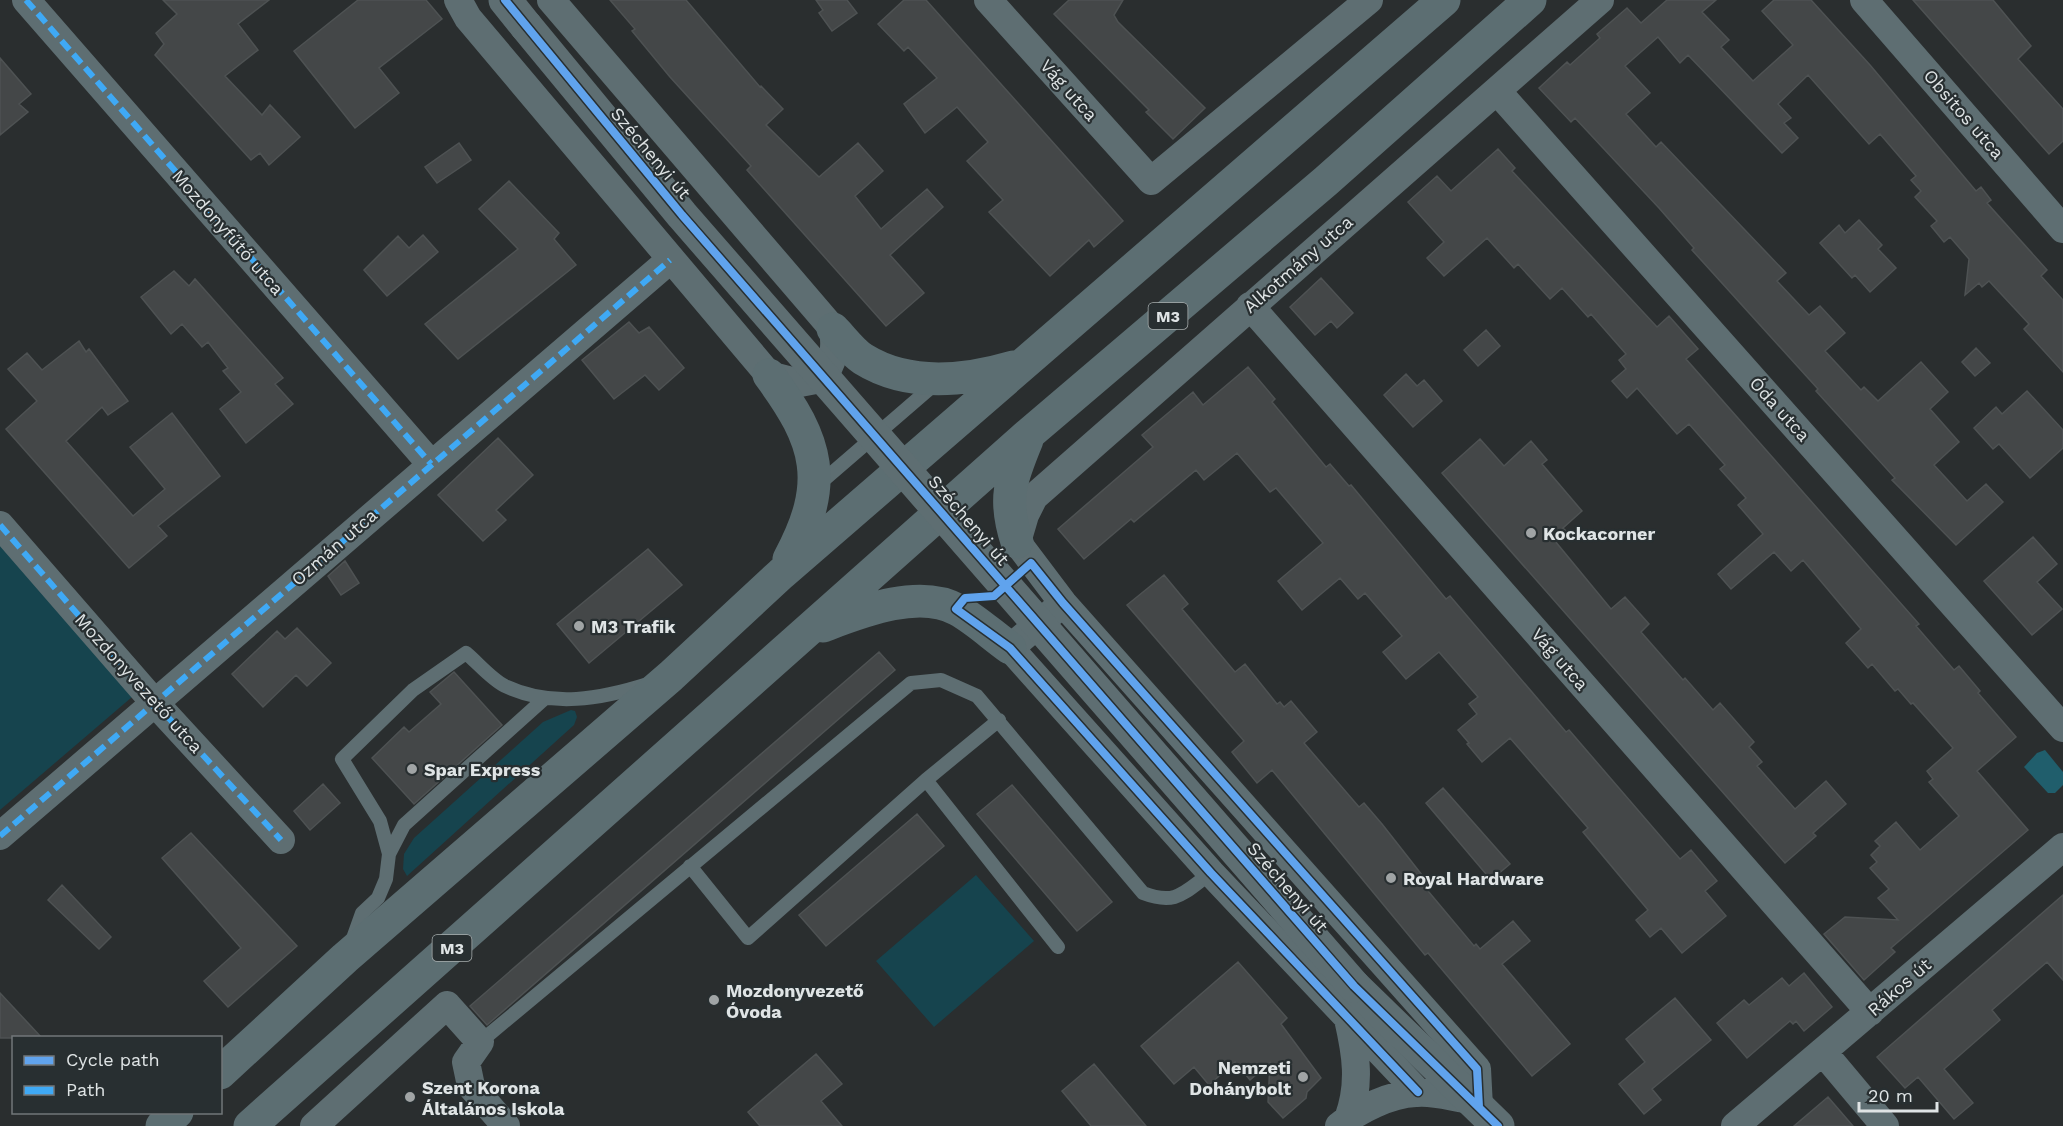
<svg xmlns="http://www.w3.org/2000/svg" width="2063" height="1126" font-family="'Work Sans',sans-serif">
  <style>
    .green { fill: #16444e }
    .water { fill: #205e6c }
    .building { fill: #444748; stroke: #4e5253; stroke-width: 1.5 }
    .lines { fill: none; stroke-linecap: round; stroke-linejoin: round }
    .service { stroke: #5e6e72; stroke-width: 14 }
    .minor { stroke: #5e6e72; stroke-width: 28 }
    .tertiary { stroke: #5e6e72; stroke-width: 33 }
    .primary { stroke: #5c6e72; stroke-width: 33 }
    .tertiary-bridge { stroke: #5e6e72; stroke-width: 33 }
    .quiet { stroke: #3fa9f5; stroke-width: 6; stroke-dasharray: 12 6; stroke-linecap: butt }
    .cycleway-casing { stroke: #282f31; stroke-width: 11 }
    .cycleway { stroke: #60a3ed; stroke-width: 8 }
    .poi-dot { fill: #a0a4a5; stroke: #282f31; stroke-width: 2 }
    .labels { text-anchor: middle; dominant-baseline: central; stroke-width: 4.5; stroke-linejoin: round; paint-order: stroke }
    .shield { fill: #282f31; stroke: #a8aeaf; stroke-width: 1.5 }
    .shield-label { font-size: 16px; font-weight: bold; fill: #dfe4e5 }
    .street-label { font-size: 18px; fill: #dfe4e5; stroke: #282f31 }
    .poi-label { font-size: 18px; font-weight: bold; fill: #dfe4e5; stroke: #282f31; text-anchor: start }
  </style>
  <rect width="100%" height="100%" fill="#2a2e2f"/>
  <path class="green" d="M 0,545 L 132,697 L 0,810 Z
    M 571,710 L 575,711 L 577,717 L 574,725 L 407,876 L 403,869 L 404,854 L 414,838 L 543,722 Z
    M 976,875 L 1034,941 L 934,1027 L 876,961 Z"/>
  <path class="water" d="M 2045,750 L 2063,772 L 2063,785 L 2055,793 L 2048,793 L 2024,767 L 2037,753 Z"/>
  <path class="building" d="M 163,0 L 269,0 L 238,24 L 258,50 L 225,76 L 262,115 L 270,105 L 300,137 L 269,165 L 260,153 L 251,160 L 155,55 L 164,44 L 156,33 L 177,14 Z
    M 358,0 L 426,0 L 442,19 L 379,68 L 399,93 L 355,128 L 294,51 Z
    M 610,0 L 686,0 L 760,87 L 761,86 L 783,109 L 766,125 L 819,177 L 858,143 L 883,171 L 855,196 L 881,229 L 927,189 L 943,207 L 890,255 L 924,293 L 886,326 L 747,170 L 751,166 L 670,77 L 632,31 L 635,29 Z
    M 816,0 L 847,0 L 857,13 L 832,31 L 819,13 L 823,10 Z
    M 904,0 L 926,0 L 1123,221 L 1094,247 L 1089,240 L 1050,276 L 989,212 L 1003,200 L 967,161 L 988,142 L 957,107 L 925,133 L 904,104 L 937,78 L 908,47 L 904,51 L 878,24 Z
    M 1069,0 L 1123,0 L 1114,15 L 1118,22 L 1205,108 L 1173,139 L 1146,112 L 1149,110 L 1054,14 Z
    M 1667,0 L 1716,0 L 1702,12 L 1729,40 L 1721,47 L 1753,81 L 1793,45 L 1762,11 L 1774,0 L 1811,0 L 1870,65 L 1976,191 L 1981,187 L 1991,200 L 1987,203 L 2047,270 L 2041,276 L 2063,300 L 2063,372 L 2024,329 L 2029,324 L 1989,281 L 1982,287 L 1979,283 L 1965,295 L 1969,259 L 1950,237 L 1944,242 L 1931,226 L 1937,221 L 1915,197 L 1921,191 L 1911,180 L 1916,176 L 1880,134 L 1869,144 L 1808,75 L 1778,104 L 1791,118 L 1784,123 L 1798,138 L 1782,153 L 1688,55 L 1680,63 L 1658,37 L 1625,66 L 1650,93 L 1626,114 L 1656,147 L 1661,142 L 1786,273 L 1777,281 L 1809,315 L 1820,306 L 1845,333 L 1825,351 L 1861,390 L 1864,387 L 1878,401 L 1921,362 L 1948,392 L 1930,409 L 1959,442 L 1934,465 L 1967,501 L 1986,484 L 2003,502 L 1956,545 L 1892,480 L 1895,478 L 1816,391 L 1818,389 L 1692,250 L 1694,248 L 1659,208 L 1575,118 L 1571,122 L 1539,88 L 1567,62 L 1570,65 L 1600,38 L 1597,34 L 1627,8 L 1641,23 Z
    M 1913,0 L 1993,0 L 2031,46 L 2018,59 L 2063,109 L 2063,141 L 2049,154 Z
    M 0,58 L 31,94 L 19,104 L 28,112 L 0,135 Z
    M 459,143 L 471,160 L 437,183 L 425,167 Z
    M 1498,149 L 1515,168 L 1512,171 L 1657,327 L 1669,316 L 1698,349 L 1686,359 L 1919,624 L 1916,626 L 1954,670 L 1959,666 L 1980,691 L 1978,693 L 2016,737 L 1977,771 L 2028,830 L 1891,948 L 1895,952 L 1864,980 L 1824,934 L 1845,917 L 1898,920 L 1878,898 L 1889,889 L 1870,868 L 1877,862 L 1871,855 L 1880,846 L 1875,841 L 1896,822 L 1920,850 L 1959,816 L 1929,782 L 1933,779 L 1927,771 L 1953,748 L 1913,703 L 1911,704 L 1898,689 L 1895,691 L 1872,664 L 1868,668 L 1846,643 L 1861,629 L 1803,560 L 1791,571 L 1774,552 L 1731,589 L 1718,574 L 1763,534 L 1738,505 L 1746,498 L 1720,469 L 1725,465 L 1689,424 L 1677,434 L 1637,388 L 1627,398 L 1612,381 L 1626,369 L 1619,360 L 1626,354 L 1591,314 L 1588,317 L 1562,288 L 1550,299 L 1518,264 L 1514,268 L 1487,238 L 1444,276 L 1427,258 L 1444,242 L 1408,202 L 1437,176 L 1451,191 Z
    M 509,181 L 559,233 L 554,239 L 576,265 L 458,359 L 425,324 L 518,249 L 479,209 Z
    M 1859,220 L 1882,245 L 1878,249 L 1896,268 L 1870,292 L 1855,275 L 1852,278 L 1820,243 L 1839,225 L 1845,233 Z
    M 423,235 L 438,252 L 387,296 L 364,270 L 398,236 L 409,248 Z
    M 174,271 L 189,286 L 195,279 L 283,378 L 275,384 L 293,404 L 246,443 L 220,409 L 241,392 L 223,371 L 228,368 L 208,342 L 202,347 L 182,324 L 171,334 L 141,297 Z
    M 1321,278 L 1353,313 L 1337,328 L 1331,321 L 1315,335 L 1290,307 Z
    M 629,322 L 639,333 L 649,327 L 684,368 L 659,390 L 645,375 L 614,399 L 582,360 Z
    M 1486,330 L 1500,346 L 1478,366 L 1464,350 Z
    M 79,341 L 86,352 L 89,349 L 128,401 L 108,415 L 102,407 L 66,441 L 133,516 L 165,489 L 130,447 L 172,413 L 220,476 L 158,526 L 167,536 L 129,568 L 6,429 L 37,401 L 8,369 L 27,353 L 42,370 Z
    M 1976,348 L 1990,363 L 1975,376 L 1962,362 Z
    M 1248,367 L 1275,399 L 1272,402 L 1326,467 L 1330,464 L 1349,486 L 1351,485 L 1446,599 L 1450,596 L 1566,732 L 1569,730 L 1680,859 L 1691,850 L 1717,881 L 1705,891 L 1726,916 L 1682,953 L 1661,928 L 1650,937 L 1636,920 L 1648,910 L 1583,832 L 1588,828 L 1510,738 L 1482,762 L 1467,744 L 1469,743 L 1458,730 L 1477,714 L 1469,704 L 1478,697 L 1439,652 L 1406,679 L 1383,652 L 1402,636 L 1365,593 L 1358,599 L 1340,578 L 1302,610 L 1278,581 L 1323,543 L 1276,488 L 1270,492 L 1237,453 L 1204,480 L 1196,470 L 1134,522 L 1131,519 L 1084,559 L 1058,529 L 1153,447 L 1142,435 L 1193,392 L 1203,405 Z
    M 1406,374 L 1417,386 L 1424,380 L 1442,401 L 1413,427 L 1384,395 Z
    M 2027,391 L 2063,430 L 2063,448 L 2030,478 L 1999,444 L 1993,449 L 1974,428 L 1996,407 L 2002,414 Z
    M 498,438 L 533,475 L 496,510 L 506,520 L 483,541 L 438,495 Z
    M 1480,439 L 1504,466 L 1531,441 L 1547,460 L 1542,464 L 1582,511 L 1563,528 L 1566,531 L 1555,541 L 1611,609 L 1625,597 L 1649,624 L 1641,632 L 1683,680 L 1685,678 L 1713,710 L 1720,703 L 1754,742 L 1749,747 L 1762,762 L 1757,766 L 1795,809 L 1826,781 L 1846,804 L 1813,833 L 1816,836 L 1785,863 L 1442,473 Z
    M 2033,537 L 2057,564 L 2037,582 L 2062,609 L 2032,635 L 1984,581 Z
    M 648,549 L 682,585 L 589,663 L 557,624 Z
    M 345,561 L 359,583 L 341,595 L 328,576 Z
    M 1164,575 L 1188,604 L 1182,609 L 1235,672 L 1245,664 L 1277,704 L 1280,702 L 1284,707 L 1291,701 L 1317,732 L 1304,743 L 1359,807 L 1364,803 L 1382,824 L 1422,875 L 1418,879 L 1474,946 L 1476,944 L 1480,949 L 1513,921 L 1530,941 L 1502,964 L 1570,1044 L 1532,1076 L 1428,953 L 1425,955 L 1272,770 L 1257,783 L 1232,752 L 1244,741 L 1127,605 Z
    M 297,628 L 331,663 L 307,686 L 296,675 L 263,707 L 232,674 L 277,631 L 285,639 Z
    M 879,652 L 895,670 L 487,1025 L 470,1006 Z
    M 454,672 L 502,725 L 414,804 L 372,758 L 404,727 L 409,732 L 441,704 L 430,692 Z
    M 323,784 L 340,803 L 310,830 L 294,811 Z
    M 1012,785 L 1112,902 L 1077,931 L 977,814 Z
    M 1443,788 L 1510,864 L 1491,880 L 1426,803 Z
    M 917,814 L 944,846 L 826,946 L 799,915 Z
    M 191,833 L 297,946 L 228,1007 L 204,981 L 241,948 L 162,858 Z
    M 62,885 L 111,937 L 99,949 L 48,900 Z
    M 2063,895 L 2063,980 L 2047,962 L 1992,1010 L 2000,1020 L 1944,1069 L 1973,1103 L 1954,1119 L 1918,1077 L 1905,1088 L 1877,1057 Z
    M 1238,962 L 1287,1018 L 1281,1024 L 1321,1078 L 1307,1092 L 1306,1098 L 1283,1118 L 1268,1102 L 1270,1063 L 1250,1080 L 1235,1062 L 1209,1085 L 1194,1067 L 1174,1084 L 1141,1046 Z
    M 1804,973 L 1832,1007 L 1804,1031 L 1796,1021 L 1793,1024 L 1790,1021 L 1747,1058 L 1717,1023 L 1744,1000 L 1749,1005 L 1782,978 L 1789,986 Z
    M 0,993 L 42,1038 L 0,1038 Z
    M 1675,998 L 1711,1040 L 1652,1089 L 1661,1100 L 1644,1114 L 1619,1084 L 1645,1062 L 1626,1039 Z
    M 816,1054 L 842,1084 L 821,1101 L 842,1126 L 760,1126 L 748,1112 Z
    M 1094,1064 L 1146,1126 L 1091,1126 L 1062,1091 Z
    M 1828,1097 L 1853,1126 L 1794,1126 Z"/>
  <g class="lines">
    <path class="service" d="M 818,485 L 935,384
      M 926,780 L 1058,947
      M 389,854 L 380,821 L 342,759 L 413,690 L 466,653 C 478,663 491,679 505,686 C 552,708 601,699 648,684
      M 690,866 L 748,938 L 926,780 L 999,720
      M 352,941 L 362,913 L 378,898 L 386,879 L 389,854 L 404,825 L 544,699
      M 480,1042 L 911,683 L 941,680 L 977,696 L 1143,893 C 1177,906 1184,892 1211,873"/>
    <path class="minor" d="M 26,0 L 431,464
      M 458,0 L 468,18 L 769,375 L 800,383 L 821,379 C 834,363 836,349 833,329 L 551,0
      M 988,0 L 1151,181 L 1369,0
      M 1864,0 L 2063,229
      M 1497,91 L 2063,728
      M 1250,306 L 1870,1012
      M 0,525 L 154,702 L 281,840
      M 1055,610 L 1010,648 L 1211,873 L 1418,1092
      M 0,836 L 670,260
      M 1823,1052 L 1885,1126
      M 1479,1107 L 1477,1069 L 1063,603 L 1017,542 L 1025,515 L 1034,497 L 1600,0
      M 1348,1119 C 1361,1084 1356,1054 1348,1019
      M 314,1126 L 447,1005 L 480,1042 L 466,1062 L 471,1086 L 506,1126
      M 1339,1126 C 1358,1110 1390,1094 1416,1093 C 1434,1091 1454,1098 1472,1100
      M 1735,1126 L 2063,847"/>
    <path class="tertiary" d="M 505,0 L 526,26
      M 1354,986 L 1498,1126"/>
    <path class="primary" d="M 833,329 C 842,338 852,352 863,359 C 908,387 965,381 1013,367
      M 769,375 C 819,442 830,483 789,559
      M 1017,542 C 1003,499 1010,481 1027,440
      M 823,626 C 860,612 919,588 958,610 C 976,620 993,636 1010,648
      M 220,1073 L 345,958 L 671,676 L 781,574 L 1444,0
      M 162,1126 L 177,1112
      M 250,1126 L 1030,433 L 1326,181 L 1530,0"/>
    <path class="tertiary-bridge" d="M 526,26 L 682,215 L 1354,986"/>
    <path class="quiet" d="M 26,0 L 431,464
      M 0,525 L 154,702 L 281,840
      M 0,836 L 670,260"/>
    <defs>
      <path id="cycleway" d="M 505,0 L 682,215 L 1354,986 L 1498,1126
        M 1418,1092 L 1211,873 L 1010,648 L 956,609 L 965,598 L 994,596 L 1031,563 L 1063,603 L 1477,1069 L 1479,1107"/>
    </defs>
    <use href="#cycleway" class="cycleway-casing"/>
    <use href="#cycleway" class="cycleway"/>
  </g>
  <g class="poi-dot">
    <circle cx="1531" cy="533" r="6"/>
    <circle cx="579" cy="626" r="6"/>
    <circle cx="412" cy="769" r="6"/>
    <circle cx="1391" cy="878" r="6"/>
    <circle cx="714" cy="1000" r="6"/>
    <circle cx="1303" cy="1077" r="6"/>
    <circle cx="410" cy="1097" r="6"/>
  </g>
  <g class="labels">
    <g class="shield">
      <rect x="1148.5" y="303" width="39" height="26" rx="4.5"/>
      <rect x="432.5" y="935" width="39" height="26" rx="4.5"/>
    </g>
    <g class="shield-label">
      <text x="1168" y="316">M3</text>
      <text x="452" y="948">M3</text>
    </g>
    <g class="street-label">
      <text transform="translate(1069 90) rotate(48)">Vág utca</text>
      <text transform="translate(1964 114) rotate(49)">Obsitos utca</text>
      <text transform="translate(651 153) rotate(50)">Széchenyi út</text>
      <text transform="translate(228 232) rotate(49)">Mozdonyfűtő utca</text>
      <text transform="translate(1298 264) rotate(-41)">Alkotmány utca</text>
      <text transform="translate(1780 409) rotate(48)">Óda utca</text>
      <text transform="translate(969 520) rotate(49)">Széchenyi út</text>
      <text transform="translate(334 547) rotate(-41)">Ozmán utca</text>
      <text transform="translate(1560 659) rotate(49)">Vág utca</text>
      <text transform="translate(139 683) rotate(48)">Mozdonyvezető utca</text>
      <text transform="translate(1288 887) rotate(49)">Széchenyi út</text>
      <text transform="translate(1899 987) rotate(-41)">Rákos út</text>
    </g>
    <g class="poi-label">
      <text x="1543" y="533">Kockacorner</text>
      <text x="591" y="626">M3 Trafik</text>
      <text x="424" y="769">Spar Express</text>
      <text x="1403" y="878">Royal Hardware</text>
      <text x="726" y="990">Mozdonyvezető<tspan x="726" dy="21">Óvoda</tspan></text>
      <text x="1291" y="1067" text-anchor="end">Nemzeti<tspan x="1291" dy="21">Dohánybolt</tspan></text>
      <text x="422" y="1087">Szent Korona<tspan x="422" dy="21">Általános Iskola</tspan></text>
    </g>
  </g>
  <rect x="12" y="1036" width="210" height="78" fill="#282f31" stroke="#717779" stroke-width="1.5"/>
  <rect x="24" y="1056" width="30" height="9" fill="#60a3ed" stroke="#717779" stroke-width="1.5"/>
  <text x="66" y="1066" font-size="18" fill="#dfe4e5">Cycle path</text>
  <rect x="24" y="1086" width="30" height="9" fill="#3fa9f5" stroke="#717779" stroke-width="1.5"/>
  <text x="66" y="1096" font-size="18" fill="#dfe4e5">Path</text>
  <path d="M1859 1102v9h78v-9" fill="none" stroke="#dfe4e5" stroke-width="3"/>
  <text x="1868" y="1102" font-size="18" fill="#dfe4e5" stroke="#282f31" stroke-width="4.5" paint-order="stroke">20 m</text>
</svg>
